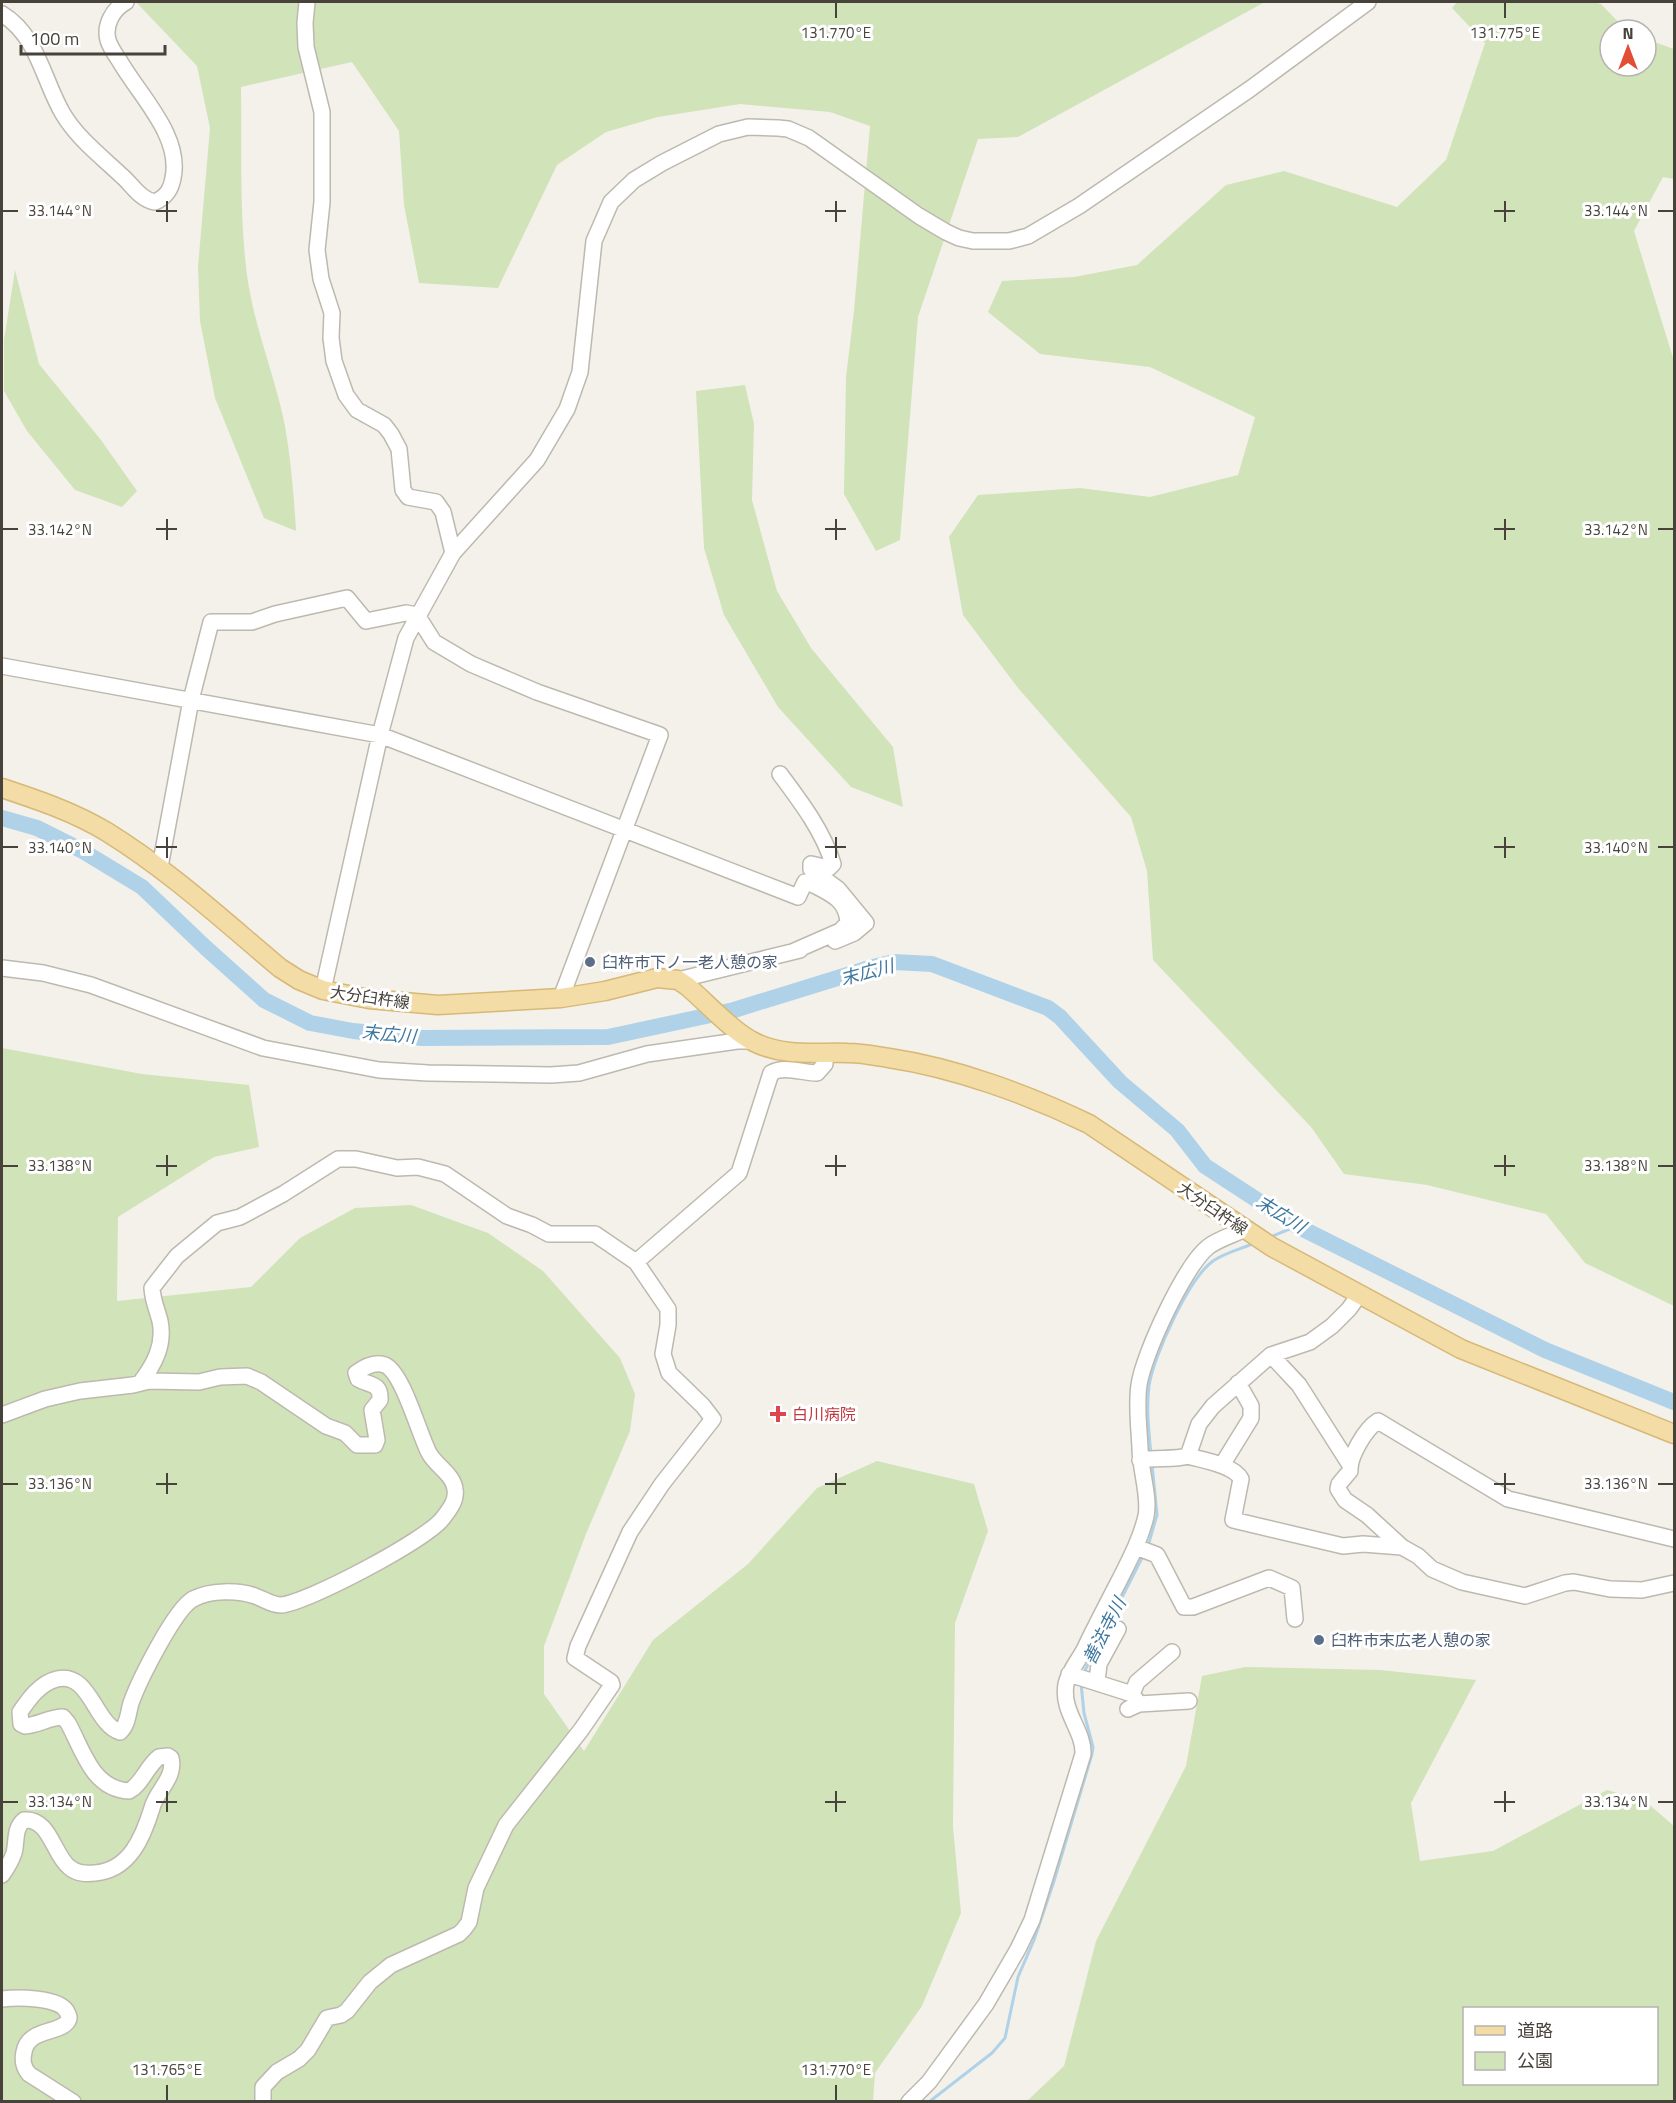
<svg xmlns="http://www.w3.org/2000/svg" width="1676" height="2103" font-family="'Titillium Web','Noto Sans JP',sans-serif">
  <style>
    .green { fill: #d1e3b9; fill-rule: evenodd }
    .lines { fill: none; stroke-linecap: round; stroke-linejoin: round }
    .stream { stroke: #b0d2e9; stroke-width: 3 }
    .river { stroke: #b0d2e9; stroke-width: 16 }
    .minor-casing { stroke: #beb9af; stroke-width: 18 }
    .major-casing { stroke: #d7b977; stroke-width: 21 }
    .minor { stroke: #fff; stroke-width: 15 }
    .major { stroke: #f3dca5; stroke-width: 18 }
    .ticks { fill: none; stroke: #47423a; stroke-width: 2 }
    .service-dot { fill: #5c6f8a; stroke: #fff; stroke-width: 2 }
    .health-dot { fill: #e0444e; stroke: #fff; stroke-width: 2 }
    .labels { text-anchor: middle; dominant-baseline: central; stroke-width: 6; stroke-linejoin: round; paint-order: stroke }
    .service-label { font-size: 16px; fill: #4e5e75; stroke: #fff; text-anchor: start }
    .street-label { font-size: 16px; fill: #47423a; stroke: #fff }
    .health-label { font-size: 16px; fill: #be3a42; stroke: #fff; text-anchor: start }
    .water-label { font-size: 18px; font-style: italic; fill: #3d78a0; stroke: #fff }
    .ticks-label { font-size: 15px; text-anchor: middle; fill: #47423a; stroke: #fff; stroke-width: 6; stroke-linejoin: round; paint-order: stroke }
  </style>
  <rect width="100%" height="100%" fill="#f4f1eb"/>
  <path class="green" d="M 136,2 L 1265,2 L 1018,137 L 978,139 L 918,317 L 900,540 L 876,551 L 844,494 L 846,377 L 854,311 L 870,126 L 830,112 L 740,104 L 658,117 L 606,132 L 557,165 L 498,288 L 419,283 L 404,205 L 399,131 L 352,62 L 241,87 C 242,149 239,213 247,275 C 254,327 275,375 285,426 C 291,461 294,496 296,531 L 264,518 L 215,398 L 200,321 L 198,267 L 210,128 L 197,66 Z
    M 1457,2 L 1592,2 L 1601,4 L 1626,30 L 1610,30 L 1610,66 L 1646,66 L 1646,39 L 1674,49 L 1674,179 L 1663,177 L 1634,231 L 1674,361 L 1674,1306 L 1585,1263 L 1546,1214 L 1427,1185 L 1344,1174 L 1311,1127 L 1153,960 L 1147,871 L 1131,817 L 1018,688 L 963,615 L 949,537 L 978,495 L 1080,488 L 1150,497 L 1238,475 L 1255,417 L 1150,367 L 1040,354 L 988,312 L 1002,281 L 1074,277 L 1137,265 L 1226,185 L 1284,171 L 1397,207 L 1446,160 L 1485,43 L 1452,8 Z
    M 15,270 L 39,364 L 101,440 L 137,491 L 122,507 L 75,490 L 27,431 L 4,391 L 4,340 Z
    M 745,385 L 754,424 L 752,500 L 777,591 L 811,648 L 893,747 L 903,807 L 851,787 L 778,707 L 724,615 L 704,548 L 696,391 Z
    M 2,1048 L 142,1074 L 249,1085 L 259,1147 L 214,1157 L 118,1217 L 117,1301 L 251,1287 L 300,1238 L 355,1208 L 411,1205 L 488,1233 L 543,1271 L 620,1358 L 635,1394 L 630,1431 L 586,1534 L 544,1646 L 544,1694 L 584,1751 L 653,1640 L 748,1564 L 817,1488 L 877,1461 L 974,1484 L 988,1531 L 955,1623 L 953,1827 L 961,1913 L 922,2006 L 875,2073 L 873,2101 L 2,2102 Z
    M 1245,1667 L 1380,1670 L 1476,1680 L 1411,1803 L 1420,1861 L 1493,1851 L 1607,1790 L 1645,1801 L 1674,1826 L 1674,2101 L 1027,2101 L 1064,2066 L 1096,1941 L 1186,1766 L 1202,1676 ZM 1464,2008 L 1656,2008 L 1656,2084 L 1464,2084 Z"/>
  <g class="lines">
    <path class="stream" d="M 1270,1237 L 1297,1226
      M 1151,1455 C 1149,1432 1146,1409 1149,1386 C 1153,1357 1189,1278 1213,1261 C 1226,1252 1241,1249 1255,1243
      M 1148,1546 L 1157,1515 L 1152,1464
      M 1083,1674 L 1144,1554
      M 929,2102 L 992,2053 L 1005,2038 L 1018,1977 L 1034,1940 L 1054,1881 L 1092,1754 L 1093,1747 L 1084,1713 L 1081,1683"/>
    <path class="river" d="M 2,818 L 37,828 L 81,850 L 142,887 L 206,948 L 264,1000 L 310,1023 L 353,1031 L 422,1038 L 608,1037 L 734,1010 L 873,967 L 894,962 L 932,964 L 1048,1008 L 1060,1017 L 1120,1082 L 1177,1130 L 1205,1166 L 1297,1226 L 1545,1350 L 1674,1402"/>
    <defs>
      <path id="minor" d="M 307,2 L 305,23 L 306,47 L 322,112 L 322,202 L 317,250 L 321,279 L 332,313 L 331,338 L 334,361 L 346,395 L 357,410 L 384,425 L 391,434 L 399,449 L 403,490 L 408,497 L 436,502 L 443,512 L 453,553
        M 2,14 C 38,36 43,80 63,114 C 78,139 102,157 123,177 C 133,186 141,200 155,202 C 166,197 171,190 173,178 C 182,136 139,95 119,60 C 115,54 110,47 108,40 C 104,25 113,9 126,2
        M 2,666 L 380,735 L 798,897 L 805,882 L 810,883 C 829,893 847,899 848,923 L 840,931 L 792,952
        M 780,774 C 801,802 823,831 833,864 L 829,868 L 811,864 L 811,869 L 838,889 L 866,923 L 854,933 L 835,941
        M 160,867 L 191,700 L 211,622 L 252,622 L 275,614 L 347,598 L 366,621 L 406,613 L 417,615 L 434,642 L 471,664 L 537,692 L 660,735 L 561,998
        M 2,968 L 43,973 L 91,985 L 263,1048 L 379,1070 L 428,1073 L 551,1075 L 579,1073 L 647,1054 L 737,1041 L 753,1041
        M 678,980 L 800,950
        M 323,990 L 380,735 L 406,638 L 453,553 L 537,460 L 567,409 L 580,372 L 594,241 L 611,202 L 634,180 L 662,163 L 719,134 L 748,127 L 778,128 L 788,129 L 809,138 L 919,216 L 946,232 L 959,238 L 973,241 L 1009,241 L 1028,236 L 1079,206 L 1250,89 L 1368,2
        M 636,1262 L 739,1173 L 771,1073 C 784,1065 802,1073 817,1073 L 825,1064 L 825,1053
        M 1271,1355 L 1299,1385 L 1350,1465
        M 140,1383 C 154,1365 165,1345 160,1321 C 157,1309 153,1302 152,1288 L 177,1256 L 217,1223 L 240,1217 L 283,1194 L 338,1159 L 356,1159 L 397,1168 L 418,1167 L 445,1174 L 507,1216 L 532,1225 L 549,1234 L 595,1234 L 636,1262 L 668,1309 L 668,1325 L 663,1354 L 669,1373 L 703,1406 L 713,1419 L 662,1484 L 630,1532 L 578,1646 L 575,1658 L 611,1682 L 612,1685 L 581,1730 L 506,1825 L 476,1888 L 469,1922 L 464,1929 L 459,1934 L 391,1965 L 370,1982 L 347,2011 L 341,2015 L 327,2018 L 308,2050 L 299,2059 L 277,2072 L 263,2087 L 263,2102
        M 2,1415 L 45,1399 L 80,1391 L 133,1385 L 149,1381 L 199,1382 L 220,1377 L 247,1376 L 261,1382 L 326,1426 L 345,1433 L 357,1445 L 375,1445 L 377,1440 L 372,1410 L 380,1400 C 381,1382 369,1386 358,1379 L 356,1373 C 364,1367 375,1361 385,1365 C 403,1373 419,1434 429,1453 C 436,1466 453,1474 455,1489 C 457,1500 450,1509 443,1518 C 428,1539 307,1603 281,1605 C 271,1605 264,1599 255,1596 C 238,1590 210,1590 193,1599 C 174,1610 139,1681 131,1703 C 128,1713 128,1725 120,1732 C 95,1725 90,1671 57,1679 C 40,1683 29,1699 20,1712 L 21,1724 L 25,1726 C 38,1725 50,1717 63,1717 L 68,1723 C 83,1750 92,1789 129,1791 C 142,1784 147,1766 159,1757 L 168,1756 L 171,1758 C 176,1778 156,1791 152,1808 C 143,1837 130,1870 95,1873 C 86,1874 77,1874 69,1867 C 53,1854 50,1818 24,1820 C 14,1828 17,1842 14,1853 C 11,1862 7,1868 2,1875
        M 1188,1456 C 1202,1460 1234,1465 1241,1479 L 1233,1520 L 1343,1546 L 1363,1544 L 1402,1547
        M 1140,1460 C 1156,1457 1174,1460 1188,1456 L 1199,1424 L 1213,1406 L 1271,1355 L 1310,1342 L 1332,1326 L 1349,1309 L 1359,1295
        M 1222,1465 L 1251,1418 L 1251,1406 L 1238,1383
        M 1674,1539 L 1508,1499 L 1378,1421 C 1365,1429 1349,1457 1350,1471 L 1339,1484 L 1338,1489 L 1345,1500 L 1367,1515 L 1402,1547 L 1418,1556 L 1432,1569 L 1462,1582 L 1525,1596 L 1565,1583 L 1574,1582 L 1610,1589 L 1642,1590 L 1674,1583
        M 1136,1547 L 1157,1555 L 1184,1607 L 1193,1607 L 1269,1578 L 1292,1588 L 1295,1619
        M 1069,1674 L 1132,1694 L 1139,1704
        M 1097,1681 L 1099,1664 L 1118,1629
        M 1132,1694 L 1137,1682 L 1172,1652
        M 1128,1709 L 1139,1704 L 1189,1701
        M 2,1999 C 17,1997 60,1997 67,2012 C 69,2016 70,2018 68,2021 C 60,2034 28,2028 24,2052 C 22,2061 23,2067 29,2074 L 73,2102
        M 909,2102 L 929,2082 L 986,2004 L 1018,1949 L 1032,1920 L 1083,1754 C 1084,1730 1061,1712 1066,1684 C 1069,1671 1079,1660 1085,1648 C 1096,1625 1108,1602 1120,1579 C 1130,1559 1141,1538 1146,1516 C 1150,1496 1140,1470 1140,1448 C 1139,1427 1136,1405 1139,1385 C 1143,1355 1185,1265 1208,1247 C 1218,1239 1233,1235 1245,1229"/>
      <path id="major" d="M 2,788 C 38,800 74,812 107,832 C 170,871 224,921 280,968 L 299,980 L 323,990 L 369,999 L 438,1005 L 561,998 L 605,991 L 657,978 L 678,980 L 687,986 C 706,1002 732,1031 754,1042 C 784,1057 816,1052 848,1053 C 862,1053 876,1056 889,1058 C 956,1068 1029,1095 1089,1124 L 1272,1247 L 1461,1349 L 1674,1434"/>
    </defs>
    <use href="#minor" class="minor-casing"/>
    <use href="#major" class="major-casing"/>
    <use href="#minor" class="minor"/>
    <use href="#major" class="major"/>
  </g>
  <path class="ticks" d="M 836,3 L 836,18M 1505,3 L 1505,18M 167,201 L 167,222M 836,201 L 836,222M 1505,201 L 1505,222M 3,211 L 18,211M 156,211 L 177,211M 825,211 L 846,211M 1494,211 L 1515,211M 1658,211 L 1673,211M 167,519 L 167,540M 836,519 L 836,540M 1505,519 L 1505,540M 3,529 L 18,529M 156,529 L 177,529M 825,529 L 846,529M 1494,529 L 1515,529M 1658,529 L 1673,529M 167,837 L 167,858M 836,837 L 836,858M 1505,837 L 1505,858M 3,847 L 18,847M 156,847 L 177,847M 825,847 L 846,847M 1494,847 L 1515,847M 1658,847 L 1673,847M 167,1155 L 167,1176M 836,1155 L 836,1176M 1505,1155 L 1505,1176M 3,1166 L 18,1166M 156,1166 L 177,1166M 825,1166 L 846,1166M 1494,1166 L 1515,1166M 1658,1166 L 1673,1166M 167,1473 L 167,1494M 836,1473 L 836,1494M 1505,1473 L 1505,1494M 3,1484 L 18,1484M 156,1484 L 177,1484M 825,1484 L 846,1484M 1494,1484 L 1515,1484M 1658,1484 L 1673,1484M 167,1791 L 167,1812M 836,1791 L 836,1812M 1505,1791 L 1505,1812M 3,1802 L 18,1802M 156,1802 L 177,1802M 825,1802 L 846,1802M 1494,1802 L 1515,1802M 1658,1802 L 1673,1802M 167,2085 L 167,2100M 836,2085 L 836,2100"/>
  <g class="service-dot">
    <circle cx="590" cy="962" r="6"/>
    <circle cx="1319" cy="1640" r="6"/>
  </g>
  <path class="health-dot" d="M775 1405h6v6h6v6h-6v6h-6v-6h-6v-6h6z"/>
  <g class="labels">
    <g class="service-label">
      <text x="602" y="962">臼杵市下ノ一老人憩の家</text>
      <text x="1331" y="1640">臼杵市末広老人憩の家</text>
    </g>
    <g class="street-label">
      <text transform="translate(370 997) rotate(8)">大分臼杵線</text>
      <text transform="translate(1213 1208) rotate(34)">大分臼杵線</text>
    </g>
    <g class="health-label">
      <text x="792" y="1414">白川病院</text>
    </g>
    <g class="water-label">
      <text transform="translate(867 972) rotate(-15)">末広川</text>
      <text transform="translate(389 1034) rotate(5)">末広川</text>
      <text transform="translate(1281 1214) rotate(32)">末広川</text>
      <text transform="translate(1104 1631) rotate(-63)">善法寺川</text>
    </g>
  </g>
  <g class="ticks-label">
    <text x="836" y="38">131.770°E</text>
    <text x="1505" y="38">131.775°E</text>
    <text x="60" y="216">33.144°N</text>
    <text x="1616" y="216">33.144°N</text>
    <text x="60" y="535">33.142°N</text>
    <text x="1616" y="535">33.142°N</text>
    <text x="60" y="853">33.140°N</text>
    <text x="1616" y="853">33.140°N</text>
    <text x="60" y="1171">33.138°N</text>
    <text x="1616" y="1171">33.138°N</text>
    <text x="60" y="1489">33.136°N</text>
    <text x="1616" y="1489">33.136°N</text>
    <text x="60" y="1807">33.134°N</text>
    <text x="1616" y="1807">33.134°N</text>
    <text x="167" y="2075">131.765°E</text>
    <text x="836" y="2075">131.770°E</text>
  </g>
  <rect width="1676" height="2103" fill="none" stroke="#47423a" stroke-width="6"/>
  <rect x="1463" y="2007" width="195" height="78" fill="#ffffff" stroke="#b5b3b0" stroke-width="1.5"/>
  <rect x="1475" y="2026" width="30" height="9" fill="#f3dca5" stroke="#b5b3b0" stroke-width="1.5"/>
  <text x="1517" y="2037" font-size="18" fill="#47423a">道路</text>
  <rect x="1475" y="2052" width="30" height="18" fill="#d1e3b9" stroke="#b5b3b0" stroke-width="1.5"/>
  <text x="1517" y="2067" font-size="18" fill="#47423a">公園</text>
  <g transform="translate(1628 48)"><circle r="28" fill="#ffffff" stroke="#b5b3b0" stroke-width="1.5"/>
  <path d="M0-4.5L10 22L0 15L-10 22Z" fill="#e14d35"/>
  <text y="-9" font-size="16" font-weight="bold" text-anchor="middle" fill="#47423a">N</text>
  </g>
  <path d="M21 45v9h144v-9" fill="none" stroke="#47423a" stroke-width="3"/>
  <text x="30" y="45" font-size="18" fill="#47423a" stroke="#ffffff" stroke-width="4.5" paint-order="stroke">100 m</text>
</svg>
